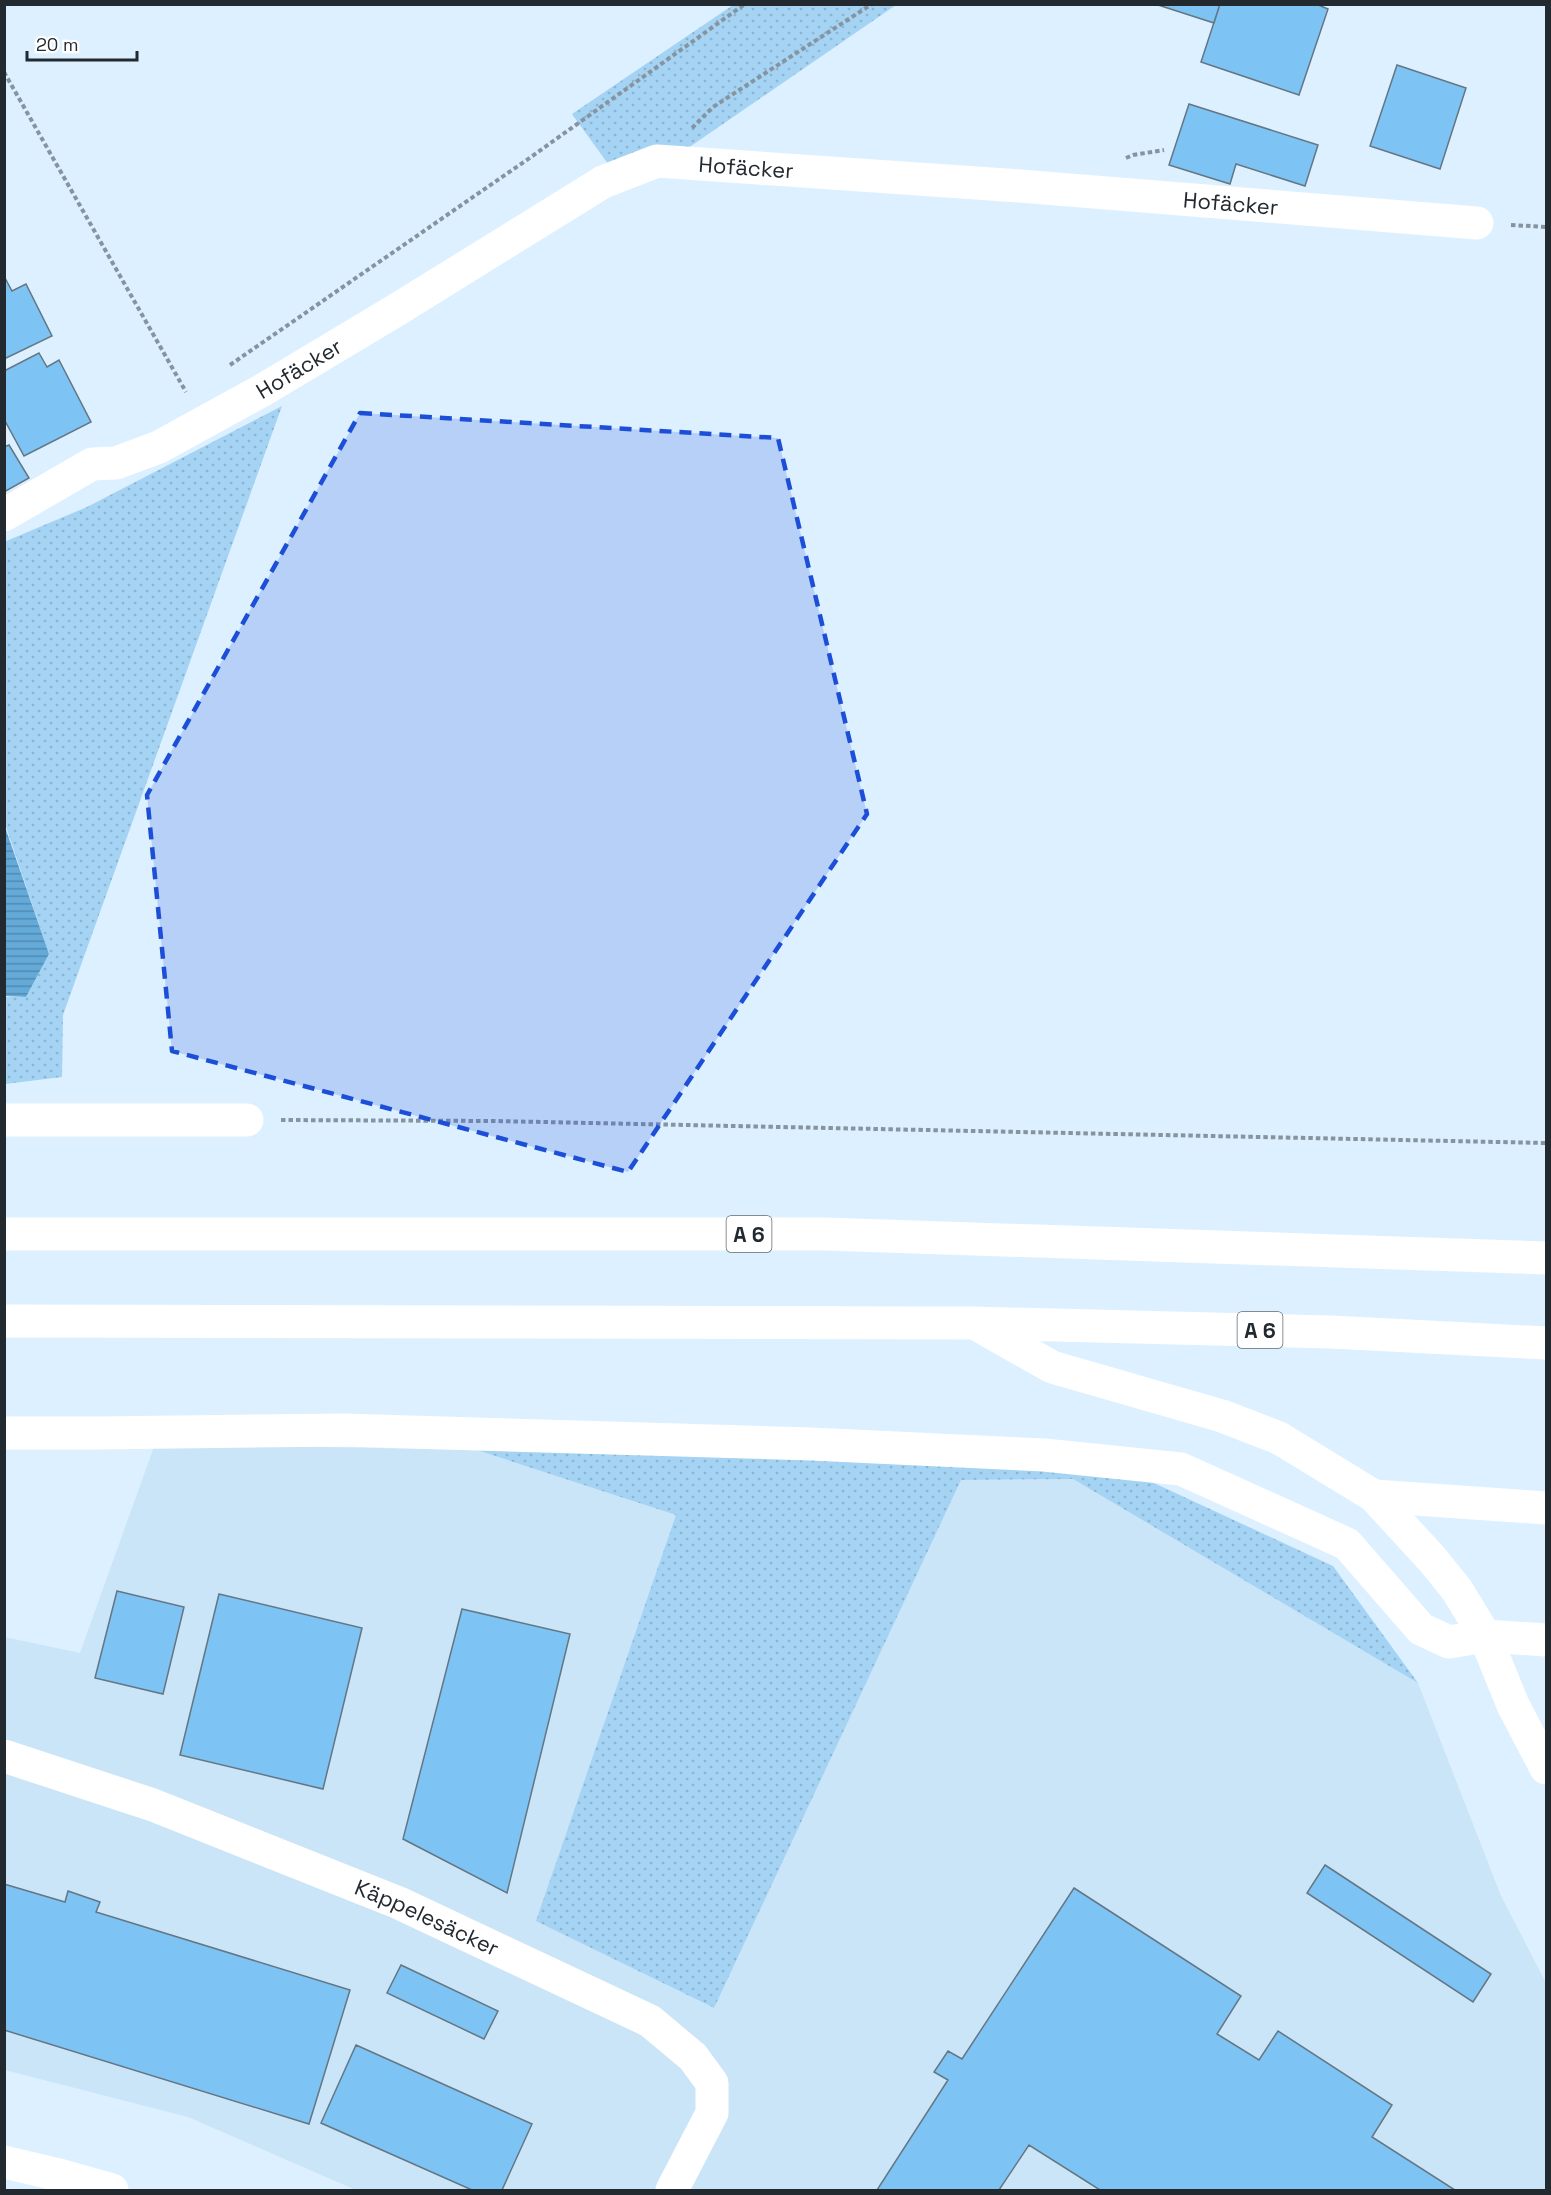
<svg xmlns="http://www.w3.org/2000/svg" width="1551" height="2195" font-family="'Space Grotesk',sans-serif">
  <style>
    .built { fill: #cae4f8 }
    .grass { fill: url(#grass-dots) }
    .water { fill: url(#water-rules) }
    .building { fill: #7dc3f3; stroke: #647683; stroke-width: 1.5 }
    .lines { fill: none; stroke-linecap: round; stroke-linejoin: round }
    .path { stroke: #86949f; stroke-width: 4; stroke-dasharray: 4.5 3; stroke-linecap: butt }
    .minor { stroke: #fff; stroke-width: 33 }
    .major { stroke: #fff; stroke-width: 33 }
    .highway { stroke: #fff; stroke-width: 33 }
    .marked { fill: #1d4ed8; fill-opacity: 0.2; stroke: #1d4ed8; stroke-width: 4.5; stroke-dasharray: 12 8; stroke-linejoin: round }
    .labels { text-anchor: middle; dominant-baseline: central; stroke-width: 6; stroke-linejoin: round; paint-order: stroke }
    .shield { fill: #fff; stroke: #64696d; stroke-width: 1.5 }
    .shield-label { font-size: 21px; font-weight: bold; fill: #22292f }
    .street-label { font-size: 22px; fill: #22292f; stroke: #fff }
  </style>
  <defs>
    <pattern id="grass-dots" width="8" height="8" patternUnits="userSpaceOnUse" patternTransform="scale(1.5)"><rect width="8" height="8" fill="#a4d3f4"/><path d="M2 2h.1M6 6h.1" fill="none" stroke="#8db5d2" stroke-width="1.8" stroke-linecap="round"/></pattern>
    <pattern id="water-rules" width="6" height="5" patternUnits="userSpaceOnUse" patternTransform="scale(1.5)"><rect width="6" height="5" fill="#64aad9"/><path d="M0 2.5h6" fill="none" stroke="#528ab0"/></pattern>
  </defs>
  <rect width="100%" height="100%" fill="#dcf0ff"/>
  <path class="built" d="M 155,1444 L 477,1450 L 676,1515 L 537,1921 L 713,2008 L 961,1480 L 1073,1479 L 1418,1683 L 1501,1896 L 1546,1983 L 1546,2190 L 356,2190 L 188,2117 L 5,2070 L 4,1637 L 80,1653 Z"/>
  <path class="grass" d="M 733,5 L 896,5 L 627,190 L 572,114 Z
    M 282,406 L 63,1015 L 62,1077 L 5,1084 L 5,997 L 26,997 L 49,954 L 5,824 L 4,542 L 87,507 Z
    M 484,1442 L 1128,1471 L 1333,1566 L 1418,1683 L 1073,1479 L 961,1480 L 714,2008 L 536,1921 L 676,1515 L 477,1450 Z"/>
  <path class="water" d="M 4,824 L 49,954 L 26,997 L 5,996 Z"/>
  <path class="building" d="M 1155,4 L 1220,4 L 1214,23 Z
    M 1220,4 L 1316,4 L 1328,9 L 1299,95 L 1201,62 Z
    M 1397,65 L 1466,88 L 1440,169 L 1370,146 Z
    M 1189,104 L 1318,145 L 1305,186 L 1236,164 L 1230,184 L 1169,165 Z
    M 4,276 L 12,291 L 26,284 L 52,336 L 4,359 Z
    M 39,353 L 47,367 L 59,360 L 91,422 L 24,456 L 4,419 L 4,371 Z
    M 9,445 L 29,478 L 4,492 L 4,447 Z
    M 117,1591 L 184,1607 L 163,1694 L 95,1678 Z
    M 219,1594 L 362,1628 L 323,1789 L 180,1755 Z
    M 462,1609 L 570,1634 L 507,1893 L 403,1839 Z
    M 1325,1865 L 1491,1974 L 1473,2002 L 1307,1893 Z
    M 4,1884 L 65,1902 L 68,1891 L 100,1902 L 96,1912 L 350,1990 L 309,2124 L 4,2030 Z
    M 1074,1888 L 1241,1996 L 1217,2034 L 1259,2060 L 1278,2031 L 1392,2105 L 1372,2137 L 1455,2190 L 1100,2190 L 1029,2145 L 999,2190 L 877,2190 L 948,2080 L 934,2072 L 948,2051 L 962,2059 Z
    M 401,1965 L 498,2011 L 484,2039 L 387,1993 Z
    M 356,2045 L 532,2124 L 502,2190 L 472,2190 L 321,2123 Z"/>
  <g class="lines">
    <path class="path" d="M 4,72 L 186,392
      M 692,128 L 713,107 L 872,4
      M 1126,158 L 1133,155 L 1164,150
      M 1511,225 L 1546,227
      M 230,365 L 531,157 L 745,4
      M 281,1120 L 495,1121 L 1546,1143"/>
    <g class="minor">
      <path id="s1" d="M 4,515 L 92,464 L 116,463 L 159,447 L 261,391 L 398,309 L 603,182 L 657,161 L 1020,186 L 1477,223"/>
      <path d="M 4,1120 L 247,1120"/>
      <path d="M 4,1433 L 95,1433 L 344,1430 L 811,1444 L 1044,1455 L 1181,1469 L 1347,1544 L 1421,1629 L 1449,1642 L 1485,1636 L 1546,1640"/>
      <path d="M 1279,1438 L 1374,1496 L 1432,1559 L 1457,1590 L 1485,1636 L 1513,1705 L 1546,1768"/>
      <path d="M 1374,1496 L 1546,1508"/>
      <path id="s2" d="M 4,1756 L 153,1805 L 399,1903 L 650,2021 L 693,2057 L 712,2083 L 712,2113 L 672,2190"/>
    </g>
    <path class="major" d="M 4,2162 L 55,2174 L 112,2190"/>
    <path class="highway" d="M 4,1234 L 826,1234 L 1546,1258
      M 4,1321 L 973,1323 L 1331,1332 L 1546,1343
      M 978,1325 L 1052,1367 L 1222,1416 L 1279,1438"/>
  </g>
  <path class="marked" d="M 360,413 L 778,438 L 867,814 L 628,1172 L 172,1051 L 147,795 Z"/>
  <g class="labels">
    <g class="shield">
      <rect x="726.5" y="1216" width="45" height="36" rx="4.5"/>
      <rect x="1237.5" y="1312" width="45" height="36" rx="4.5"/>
    </g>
    <g class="shield-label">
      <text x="749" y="1234">A 6</text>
      <text x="1260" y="1330">A 6</text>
    </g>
    <g class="street-label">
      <text stroke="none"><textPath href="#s1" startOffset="836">Hofäcker</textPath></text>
      <text stroke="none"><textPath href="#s1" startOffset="1322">Hofäcker</textPath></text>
      <text stroke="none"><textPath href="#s1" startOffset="332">Hofäcker</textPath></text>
      <text stroke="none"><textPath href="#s2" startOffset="453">Käppelesäcker</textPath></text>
    </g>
  </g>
  <rect width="1551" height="2195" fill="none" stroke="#22292f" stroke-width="12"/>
  <path d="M27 51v9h110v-9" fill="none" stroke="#22292f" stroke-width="3"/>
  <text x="36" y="51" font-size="18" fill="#22292f" stroke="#ffffff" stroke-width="4.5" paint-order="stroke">20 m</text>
</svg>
